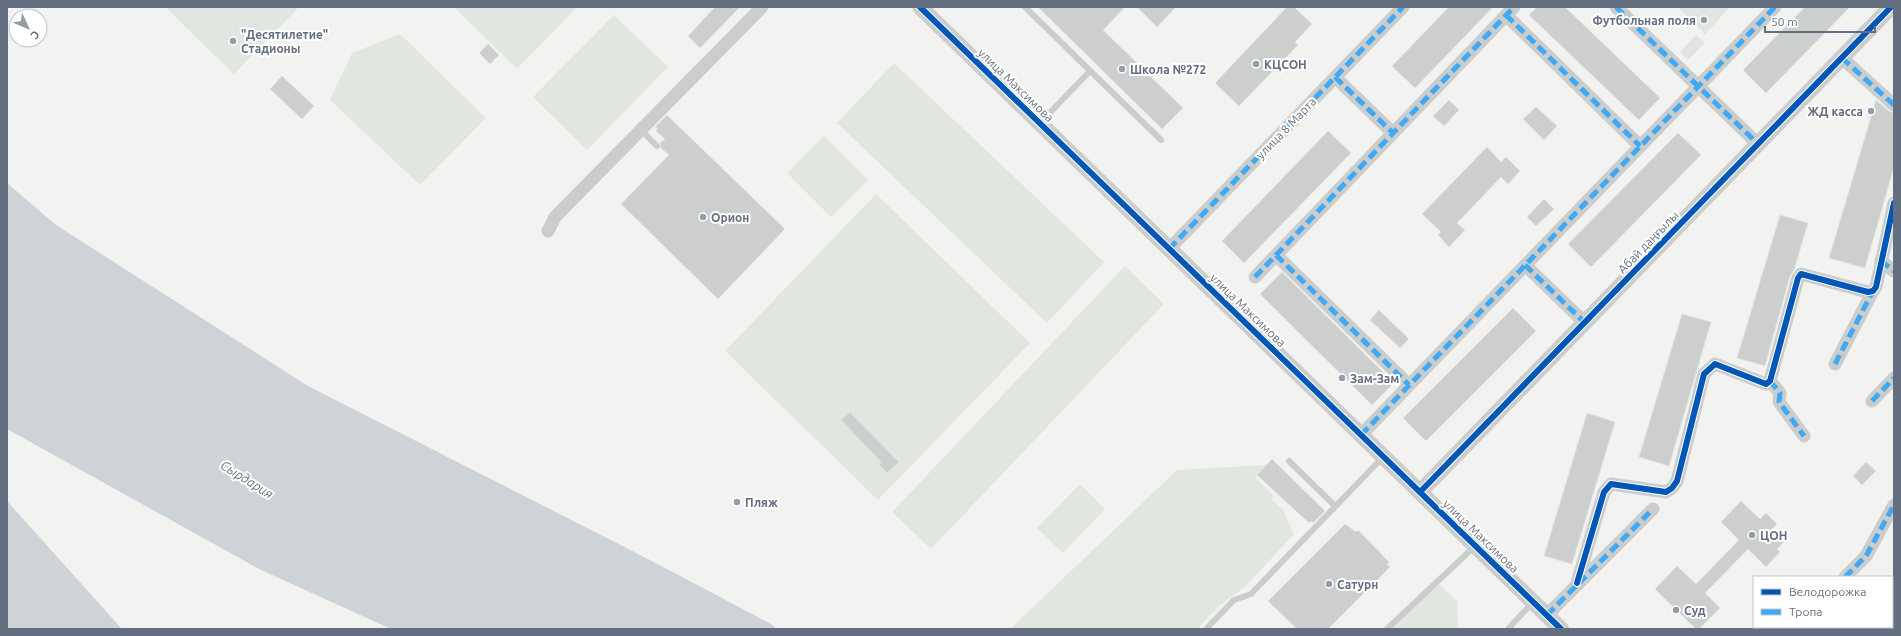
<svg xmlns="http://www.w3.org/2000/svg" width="1901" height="636" font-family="Ubuntu,sans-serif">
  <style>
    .built { fill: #e2e4e4 }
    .green { fill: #e1e6e0 }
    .water { fill: #ced3d8 }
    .building { fill: #cdcfcf; stroke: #e2e2e1 }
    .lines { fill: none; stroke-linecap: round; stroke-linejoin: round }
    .service { stroke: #cbcccc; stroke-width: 6 }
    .minor { stroke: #cbcccc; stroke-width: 13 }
    .tertiary { stroke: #cbcccc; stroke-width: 16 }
    .quiet { stroke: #3fa9f5; stroke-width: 5; stroke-dasharray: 10 5; stroke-linecap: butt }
    .cycleway-casing { stroke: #fff; stroke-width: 8 }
    .cycleway { stroke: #0057b8; stroke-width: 6 }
    .poi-dot { fill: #969da8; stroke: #fff; stroke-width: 1.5 }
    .labels { text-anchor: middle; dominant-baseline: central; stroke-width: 4; stroke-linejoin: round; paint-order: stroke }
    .poi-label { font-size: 12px; font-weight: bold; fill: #646e81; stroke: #fff; text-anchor: start }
    .street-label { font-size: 12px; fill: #646e81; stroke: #fff }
    .water-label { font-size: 13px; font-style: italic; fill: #647585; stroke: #fff }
  </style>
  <rect width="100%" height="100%" fill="#f2f3f1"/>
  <path class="built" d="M 1696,35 L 1705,43 L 1688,60 L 1680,52 Z"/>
  <path class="green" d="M 165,7 L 299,7 L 234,74 Z
    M 454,7 L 577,7 L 517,69 Z
    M 1677,7 L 1730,7 L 1705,34 Z
    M 614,15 L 668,67 L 587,150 L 533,97 Z
    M 400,34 L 486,118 L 420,185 L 330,100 L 352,53 Z
    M 894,63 L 1104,262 L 1047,323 L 837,123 Z
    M 824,136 L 868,180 L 831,217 L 787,173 Z
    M 876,194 L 1030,343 L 878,500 L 725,351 Z
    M 1125,266 L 1164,304 L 931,549 L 892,512 Z
    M 1266,465 L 1255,477 L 1274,496 L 1272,499 L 1283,510 L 1294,534 L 1245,587 L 1219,606 L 1197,629 L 1010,629 L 1177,470 Z
    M 1080,484 L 1105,509 L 1063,553 L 1037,528 Z
    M 1437,582 L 1457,601 L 1458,629 L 1391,629 Z"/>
  <path class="water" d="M 7,183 L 56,225 L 308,386 L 648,559 L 771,624 L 777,629 L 391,629 L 259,569 L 7,429 Z
    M 7,501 L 122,629 L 7,629 Z"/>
  <path class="building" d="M 715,7 L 740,7 L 700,48 L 688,36 Z
    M 1038,7 L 1125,7 L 1103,30 L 1183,108 L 1162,129 Z
    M 1137,7 L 1176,7 L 1157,27 Z
    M 1287,7 L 1294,7 L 1312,24 L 1295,42 L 1298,45 L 1239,106 L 1215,83 Z
    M 1449,7 L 1493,7 L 1415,88 L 1392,66 Z
    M 1537,7 L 1565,7 L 1660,98 L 1639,120 L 1529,15 Z
    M 1805,7 L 1850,7 L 1766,93 L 1743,70 Z
    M 488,44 L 499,55 L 490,64 L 479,53 Z
    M 282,76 L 314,106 L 302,119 L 270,89 Z
    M 1449,100 L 1459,110 L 1444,126 L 1433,116 Z
    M 1876,100 L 1889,111 L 1894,113 L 1894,167 L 1865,268 L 1829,258 Z
    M 1536,107 L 1557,126 L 1544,140 L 1523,119 Z
    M 667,115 L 785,229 L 718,299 L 621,204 L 669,155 L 661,148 L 660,143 L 665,139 L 656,131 L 658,129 L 655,127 Z
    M 1328,131 L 1351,153 L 1244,263 L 1222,241 Z
    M 1678,133 L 1701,155 L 1591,267 L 1568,244 Z
    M 1487,147 L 1501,162 L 1506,157 L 1520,171 L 1508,184 L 1501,177 L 1457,223 L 1465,230 L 1449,247 L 1438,235 L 1441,232 L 1422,214 Z
    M 1544,199 L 1554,209 L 1536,226 L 1527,217 Z
    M 1780,215 L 1808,223 L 1794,270 L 1790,276 L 1765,366 L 1737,358 Z
    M 1282,272 L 1394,383 L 1372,405 L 1260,294 Z
    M 1513,308 L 1536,331 L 1426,441 L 1403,418 Z
    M 1379,310 L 1409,339 L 1400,348 L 1370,320 Z
    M 1682,314 L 1711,322 L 1669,466 L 1639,457 Z
    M 850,412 L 899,462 L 887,473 L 879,465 L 881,462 L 841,420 Z
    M 1587,413 L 1615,422 L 1572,564 L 1544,556 Z
    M 1272,459 L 1325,511 L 1313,523 L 1311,521 L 1309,523 L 1257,475 Z
    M 1866,462 L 1876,471 L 1862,485 L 1853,476 Z
    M 1741,501 L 1760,519 L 1766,513 L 1777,524 L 1771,530 L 1784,542 L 1777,549 L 1780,552 L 1766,567 L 1748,549 L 1705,593 L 1720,608 L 1699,629 L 1696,629 L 1655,589 L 1677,566 L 1696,584 L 1739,540 L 1721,522 Z
    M 1345,524 L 1356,532 L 1358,530 L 1389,562 L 1387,564 L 1390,567 L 1328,629 L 1297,629 L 1268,601 Z"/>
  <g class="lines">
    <path class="service" d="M 1025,7 L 1161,140
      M 1040,123 L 1090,71
      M 641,130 L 657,146
      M 1289,461 L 1335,506
      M 1206,629 L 1234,600 L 1251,594 L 1382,458
      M 1387,629 L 1474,547
      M 1508,629 L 1533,602"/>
    <path class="minor" d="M 1616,7 L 1758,144
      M 1506,15 L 1640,146
      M 1842,58 L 1894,105
      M 1335,77 L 1393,133
      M 548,231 L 555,217 L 762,7
      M 1169,249 L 1403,7
      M 1276,255 L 1409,385
      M 1881,261 L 1894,271
      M 1525,265 L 1585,323
      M 1255,277 L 1514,7
      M 1835,364 L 1873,291
      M 1770,381 L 1780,393 L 1779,402 L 1804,436
      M 1872,401 L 1894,378
      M 1361,435 L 1775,7
      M 1845,577 L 1866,556 L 1894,505
      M 1577,583 L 1604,492 L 1611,484 L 1666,492 L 1672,488 L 1677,481 L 1704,374 L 1715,364 L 1766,384 L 1770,381 L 1798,278 L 1801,274 L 1868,292 L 1873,291 L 1876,287 L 1894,203
      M 1547,615 L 1653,509
      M 1793,629 L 1795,627"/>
    <path class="tertiary" d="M 920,7 L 1561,629
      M 1420,492 L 1891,7"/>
    <path class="quiet" d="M 1616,7 L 1758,144
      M 1506,15 L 1640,146
      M 1842,58 L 1894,105
      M 1335,77 L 1393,133
      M 1169,249 L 1403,7
      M 1276,255 L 1409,385
      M 1881,261 L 1894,271
      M 1525,265 L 1585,323
      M 1255,277 L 1514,7
      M 1835,364 L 1873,291
      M 1770,381 L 1780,393 L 1779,402 L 1804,436
      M 1872,401 L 1894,378
      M 1361,435 L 1775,7
      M 1845,577 L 1866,556 L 1894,505
      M 1547,615 L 1653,509
      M 1793,629 L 1795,627"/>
    <defs>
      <path id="cycleway" d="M 920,7 L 1561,629
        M 1420,492 L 1891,7
        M 1577,583 L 1604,492 L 1611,484 L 1666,492 L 1672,488 L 1677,481 L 1704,374 L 1715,364 L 1766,384 L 1770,381 L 1798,278 L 1801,274 L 1868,292 L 1873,291 L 1876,287 L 1894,203"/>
    </defs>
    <use href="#cycleway" class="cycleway-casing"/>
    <use href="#cycleway" class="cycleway"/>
  </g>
  <g class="poi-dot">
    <circle cx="1704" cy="20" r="4"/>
    <circle cx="233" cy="41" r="4"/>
    <circle cx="1256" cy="64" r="4"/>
    <circle cx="1122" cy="69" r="4"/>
    <circle cx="1871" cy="111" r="4"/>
    <circle cx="703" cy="217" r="4"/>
    <circle cx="1342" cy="378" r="4"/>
    <circle cx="737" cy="502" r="4"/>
    <circle cx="1752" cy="535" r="4"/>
    <circle cx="1329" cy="584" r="4"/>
    <circle cx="1676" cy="610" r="4"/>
  </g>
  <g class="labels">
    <g class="poi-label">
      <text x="1696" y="20" text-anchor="end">Футбольная поля</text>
      <text x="241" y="34">"Десятилетие"<tspan x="241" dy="14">Стадионы</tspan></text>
      <text x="1264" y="64">КЦСОН</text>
      <text x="1130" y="69">Школа №272</text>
      <text x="1863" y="111" text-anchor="end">ЖД касса</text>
      <text x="711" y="217">Орион</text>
      <text x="1350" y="378">Зам-Зам</text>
      <text x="745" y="502">Пляж</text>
      <text x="1760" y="535">ЦОН</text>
      <text x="1337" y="584">Сатурн</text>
      <text x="1684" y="610">Суд</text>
    </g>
    <g class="street-label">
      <text transform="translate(1016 85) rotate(44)">улица Максимова</text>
      <text transform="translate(1286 128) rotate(-46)">улица 8 Марта</text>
      <text transform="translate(1648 242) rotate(-46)">Абай даңғылы</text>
      <text transform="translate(1248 310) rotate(44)">улица Максимова</text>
      <text transform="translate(1481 536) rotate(44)">улица Максимова</text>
    </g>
    <g class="water-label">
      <text transform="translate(247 479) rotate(32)">Сырдария</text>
    </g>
  </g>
  <rect width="1901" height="636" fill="none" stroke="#646e81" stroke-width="16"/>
  <rect x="1753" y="576" width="140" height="52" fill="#ffffff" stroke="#c1c5cd"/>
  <rect x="1761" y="589" width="20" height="6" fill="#0057b8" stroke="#c1c5cd"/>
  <text x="1789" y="596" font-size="12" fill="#646e81">Велодорожка</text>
  <rect x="1761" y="609" width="20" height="6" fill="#3fa9f5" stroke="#c1c5cd"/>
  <text x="1789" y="616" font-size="12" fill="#646e81">Тропа</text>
  <g transform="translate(28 28) rotate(134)"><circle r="19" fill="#ffffff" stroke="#c1c5cd"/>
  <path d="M0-3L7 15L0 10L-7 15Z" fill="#969da8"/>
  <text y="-6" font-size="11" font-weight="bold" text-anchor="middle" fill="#646e81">С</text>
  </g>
  <path d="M1765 26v6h110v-6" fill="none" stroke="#646e81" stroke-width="2"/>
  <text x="1771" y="26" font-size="12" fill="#646e81" stroke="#ffffff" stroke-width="3" paint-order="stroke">50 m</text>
</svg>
